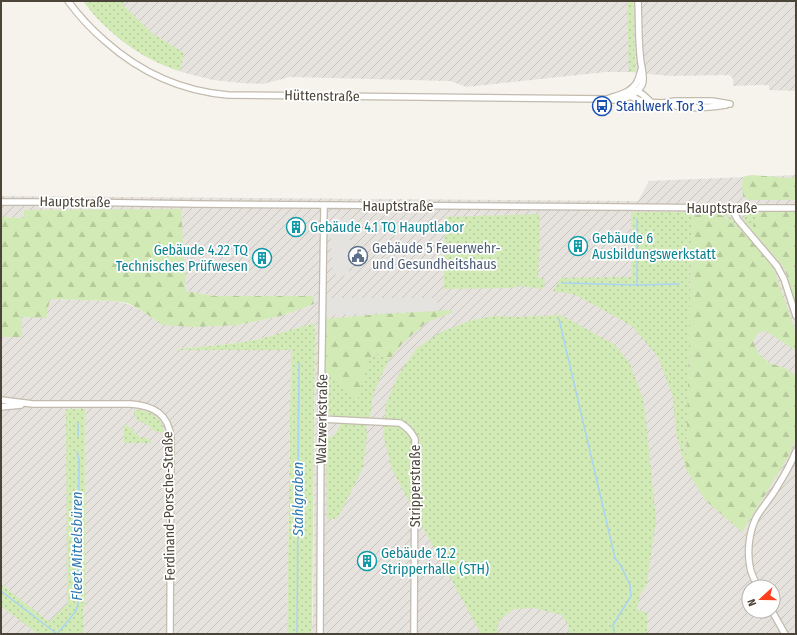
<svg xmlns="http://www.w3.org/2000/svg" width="797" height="635" font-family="'Fira Sans Condensed',sans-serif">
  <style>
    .industrial { fill: url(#industrial-furrows); fill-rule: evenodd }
    .grass { fill: url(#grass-dots) }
    .forest { fill: url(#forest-firs) }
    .parking { fill: #e5e3e0 }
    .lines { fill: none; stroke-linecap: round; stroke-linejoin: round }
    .stream { stroke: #a9d4f2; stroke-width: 1.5 }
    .minor-casing { stroke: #c2bbae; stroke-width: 8 }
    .minor { stroke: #fff; stroke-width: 5.5 }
    .labels { text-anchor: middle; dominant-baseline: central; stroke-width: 3.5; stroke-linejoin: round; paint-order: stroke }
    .street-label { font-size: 14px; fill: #4b4439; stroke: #fff }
    .transit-label { font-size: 14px; fill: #164399; stroke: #fff; text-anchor: start }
    .culture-label { font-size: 14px; fill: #0d838f; stroke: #fff; text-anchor: start }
    .service-label { font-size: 14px; fill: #4e5e75; stroke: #fff; text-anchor: start }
    .water-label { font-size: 15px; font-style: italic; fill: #2e7ab2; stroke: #fff }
  </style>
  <defs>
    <pattern id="industrial-furrows" width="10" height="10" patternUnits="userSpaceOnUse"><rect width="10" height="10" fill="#e6e2dd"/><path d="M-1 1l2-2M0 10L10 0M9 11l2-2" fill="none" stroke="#c7c3be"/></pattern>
    <pattern id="grass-dots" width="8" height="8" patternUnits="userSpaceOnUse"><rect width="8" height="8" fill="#d2eab5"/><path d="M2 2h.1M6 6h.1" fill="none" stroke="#b6ca9c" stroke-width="1.8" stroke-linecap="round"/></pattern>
    <pattern id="forest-firs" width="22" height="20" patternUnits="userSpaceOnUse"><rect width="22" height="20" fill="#d2eab5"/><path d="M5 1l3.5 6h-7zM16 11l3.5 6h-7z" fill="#b6ca9c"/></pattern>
  </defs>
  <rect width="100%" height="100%" fill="#f6f3ec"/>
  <path class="industrial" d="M 83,1 L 796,1 L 796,91 L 769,90 L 769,86 L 768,85 L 733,86 L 733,80 L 732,77 L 729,75 L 670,76 L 629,72 L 606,72 L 467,87 L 450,81 L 290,77 L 263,84 L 242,83 L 213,80 L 193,75 L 175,70 L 146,57 L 123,42 L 101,22 Z
    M 796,175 L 796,634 L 311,634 L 312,628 L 313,615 L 315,332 L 314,324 L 264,338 L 244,342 L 221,345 L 177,349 L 180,350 L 291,350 L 287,634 L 1,634 L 1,337 L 22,337 L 22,317 L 50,299 L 113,301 L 128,304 L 142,311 L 238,325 L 281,316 L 314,304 L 314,296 L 214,296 L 186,291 L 186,284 L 24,210 L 23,218 L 1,217 L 1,196 L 638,201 L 649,181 ZM 749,587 L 773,587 L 773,611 L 749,611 Z"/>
  <path class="grass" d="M 83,1 L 124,1 L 124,6 L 153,34 L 184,53 L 180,71 C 150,62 123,44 101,22 C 94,16 89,8 83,1 Z
    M 627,1 L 633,1 L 635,72 L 629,72 Z
    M 712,210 L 722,211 L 727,214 L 751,240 L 733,223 L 729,224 L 727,217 L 719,212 Z
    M 750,210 L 759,211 L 756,216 L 754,230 L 758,238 L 744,220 C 744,215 745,212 750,210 Z
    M 631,212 L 692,212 L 686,469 L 676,434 L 673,397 L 658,357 L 632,326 L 576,295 L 553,291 L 561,278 L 631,277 Z
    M 540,214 L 538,278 L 544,278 L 545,284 L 542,289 L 521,286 L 510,288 L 444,289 L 445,217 Z
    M 561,315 L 615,345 L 630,364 L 644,402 L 656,520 L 646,587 L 641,592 L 637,609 L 647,613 L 647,634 L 569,634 L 568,625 L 562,615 L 534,608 L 514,609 L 499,620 L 497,634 L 481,634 L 411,506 L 392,469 L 383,435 L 386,404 L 398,375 L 417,348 L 441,332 L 472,320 L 495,316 L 516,317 Z
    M 314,323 L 315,332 L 312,628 L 311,634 L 287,634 L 291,350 L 180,350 L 176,349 L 221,345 L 244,342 L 264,338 Z
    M 374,352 L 389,360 L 381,376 L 373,395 L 370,418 L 334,416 C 331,415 328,414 326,410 C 322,403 325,380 325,371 L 357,401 L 365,369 Z
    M 66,409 L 85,409 L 85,606 L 83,606 L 83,634 L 38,634 L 1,606 L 1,584 L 49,622 L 67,604 Z
    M 134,410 C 150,410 161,416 165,433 L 155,431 L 150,429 L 151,427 L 140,421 L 139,422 C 135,418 134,415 134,410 Z
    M 341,423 L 366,425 L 367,435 L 363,468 L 337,519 L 327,519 L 326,439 L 335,435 Z
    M 124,424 L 134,430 L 133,432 L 144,439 L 145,437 L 153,443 L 124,443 Z"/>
  <path class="forest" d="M 751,175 L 789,178 L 796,177 L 796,200 L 749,200 L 743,196 L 742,186 L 743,177 Z
    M 181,209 L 186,291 L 214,296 L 314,296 L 314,304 L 281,316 L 238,325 L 193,327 L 163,325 L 142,311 L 128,303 L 113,301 L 50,299 L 46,318 L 22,317 L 22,337 L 1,337 L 1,217 L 23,218 L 24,210 Z
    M 796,210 L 796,305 C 791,294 790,281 785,270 C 780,261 772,253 765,246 C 761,241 756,237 754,231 C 752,224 755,216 759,211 Z
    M 701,213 C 708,213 720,212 725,218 C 727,220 728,222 729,223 L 732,223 L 751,240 L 769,261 L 775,273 L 796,333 L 796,351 L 766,331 L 758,333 L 753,341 L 758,353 L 769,363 L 785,368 L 796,376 L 796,438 L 788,457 L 742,532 L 705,500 L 686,469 L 692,216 Z
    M 452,310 L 451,313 L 427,322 L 403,343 L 389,360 L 374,352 L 365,369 L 357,401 L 325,371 L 326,319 L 381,314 Z"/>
  <path class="parking" d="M 350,218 L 349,276 L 333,274 L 331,239 L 332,228 L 334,221 L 338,219 Z
    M 326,298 L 437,298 L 438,311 L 326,315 Z"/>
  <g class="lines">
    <path class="stream" d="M 562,283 L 637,285 L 679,284
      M 637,285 L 637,219
      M 559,319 L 615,558 L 621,566 L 630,585 L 631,596 L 613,625 L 614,634
      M 78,436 L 78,423
      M 1,591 L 57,634
      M 57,634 L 76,611 L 78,604 L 79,460 L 77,452
      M 297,634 L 299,363"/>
    <defs>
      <path id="minor" d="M 68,1 C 79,16 91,29 105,41 C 141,73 180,91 228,95 L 607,99 C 620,102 635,97 642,85 C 645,78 642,70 641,63 C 638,43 639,22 638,1
        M 633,90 C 641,91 645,97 651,102
        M 630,96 L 643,102 L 663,103 L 675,101 L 712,101 L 730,104
        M 607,99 C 618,95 631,93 637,82 C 639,78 640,74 641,70
        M 665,103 C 684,110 706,108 726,105
        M 1,202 L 74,202 L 196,204 L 621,207 L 731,208 L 796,208
        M 731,208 L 738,220 L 777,266 L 784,279 L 796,316
        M 1,400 L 33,404 L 131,404 C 154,406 169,414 171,439 L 170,634
        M 1,407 L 21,405
        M 321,419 L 400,423 C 407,427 411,431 415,439 L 414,634
        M 758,587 C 755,581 751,574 750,567 C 747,552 749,532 756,518 C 762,507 771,498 777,487 C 784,476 791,464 796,451
        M 772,611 L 785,634
        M 320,634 L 321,419 L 324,205"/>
    </defs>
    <use href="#minor" class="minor-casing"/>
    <use href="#minor" class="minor"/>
  </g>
  <defs>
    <symbol id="bus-ring" viewBox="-11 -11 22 22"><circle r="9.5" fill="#fff" stroke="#1a4fb4" stroke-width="1.5"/><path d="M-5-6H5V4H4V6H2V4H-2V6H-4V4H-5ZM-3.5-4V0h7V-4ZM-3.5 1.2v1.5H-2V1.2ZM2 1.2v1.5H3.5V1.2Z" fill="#1a4fb4"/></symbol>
    <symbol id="building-ring" viewBox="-11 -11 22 22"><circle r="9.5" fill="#fff" stroke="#0f9aa8" stroke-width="1.5"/><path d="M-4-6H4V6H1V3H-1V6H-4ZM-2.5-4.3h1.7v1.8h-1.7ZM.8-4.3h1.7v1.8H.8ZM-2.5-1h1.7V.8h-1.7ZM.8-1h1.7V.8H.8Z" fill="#0f9aa8"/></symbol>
    <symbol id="civic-ring" viewBox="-11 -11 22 22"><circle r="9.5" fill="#fff" stroke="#5c6f8a" stroke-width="1.5"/><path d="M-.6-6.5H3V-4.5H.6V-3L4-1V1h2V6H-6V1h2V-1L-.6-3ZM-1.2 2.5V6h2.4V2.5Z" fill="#5c6f8a"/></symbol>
  </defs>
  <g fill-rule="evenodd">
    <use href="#bus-ring" x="591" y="95" width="22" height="22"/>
    <use href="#building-ring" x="285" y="216" width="22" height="22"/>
    <use href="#building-ring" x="567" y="235" width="22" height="22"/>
    <use href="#civic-ring" x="347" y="245" width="22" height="22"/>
    <use href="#building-ring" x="251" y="247" width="22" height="22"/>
    <use href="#building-ring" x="356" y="550" width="22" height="22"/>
  </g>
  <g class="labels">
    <g class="street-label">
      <text transform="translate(322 96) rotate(1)">Hüttenstraße</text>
      <text transform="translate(75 202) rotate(1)">Hauptstraße</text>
      <text x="398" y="206">Hauptstraße</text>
      <text x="722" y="208">Hauptstraße</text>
      <text transform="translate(322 419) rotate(-89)">Walzwerkstraße</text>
      <text transform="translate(415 486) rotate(-90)">Stripperstraße</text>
      <text transform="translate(169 506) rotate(-91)">Ferdinand-Porsche-Straße</text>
    </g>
    <g class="transit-label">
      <text x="616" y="106">Stahlwerk Tor 3</text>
    </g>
    <g class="culture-label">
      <text x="310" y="227">Gebäude 4.1 TQ Hauptlabor</text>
      <text x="592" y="238">Gebäude 6<tspan x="592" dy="16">Ausbildungswerkstatt</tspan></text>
      <text x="248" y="250" text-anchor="end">Gebäude 4.22 TQ<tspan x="248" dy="16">Technisches Prüfwesen</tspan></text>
      <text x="381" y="553">Gebäude 12.2<tspan x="381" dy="16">Stripperhalle (STH)</tspan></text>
    </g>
    <g class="service-label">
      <text x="372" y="248">Gebäude 5 Feuerwehr-<tspan x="372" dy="16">und Gesundheitshaus</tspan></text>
    </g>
    <g class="water-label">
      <text transform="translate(298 499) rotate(-90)">Stahlgraben</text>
      <text transform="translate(77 546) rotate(-90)">Fleet Mittelsbüren</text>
    </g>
  </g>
  <rect width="797" height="635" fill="none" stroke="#4b4439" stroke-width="4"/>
  <g transform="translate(761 599) rotate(249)"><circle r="19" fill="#ffffff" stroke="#b7b4b0"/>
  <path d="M0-3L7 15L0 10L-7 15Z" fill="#fc3f1d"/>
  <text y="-6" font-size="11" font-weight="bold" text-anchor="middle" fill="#4b4439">N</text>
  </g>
</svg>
